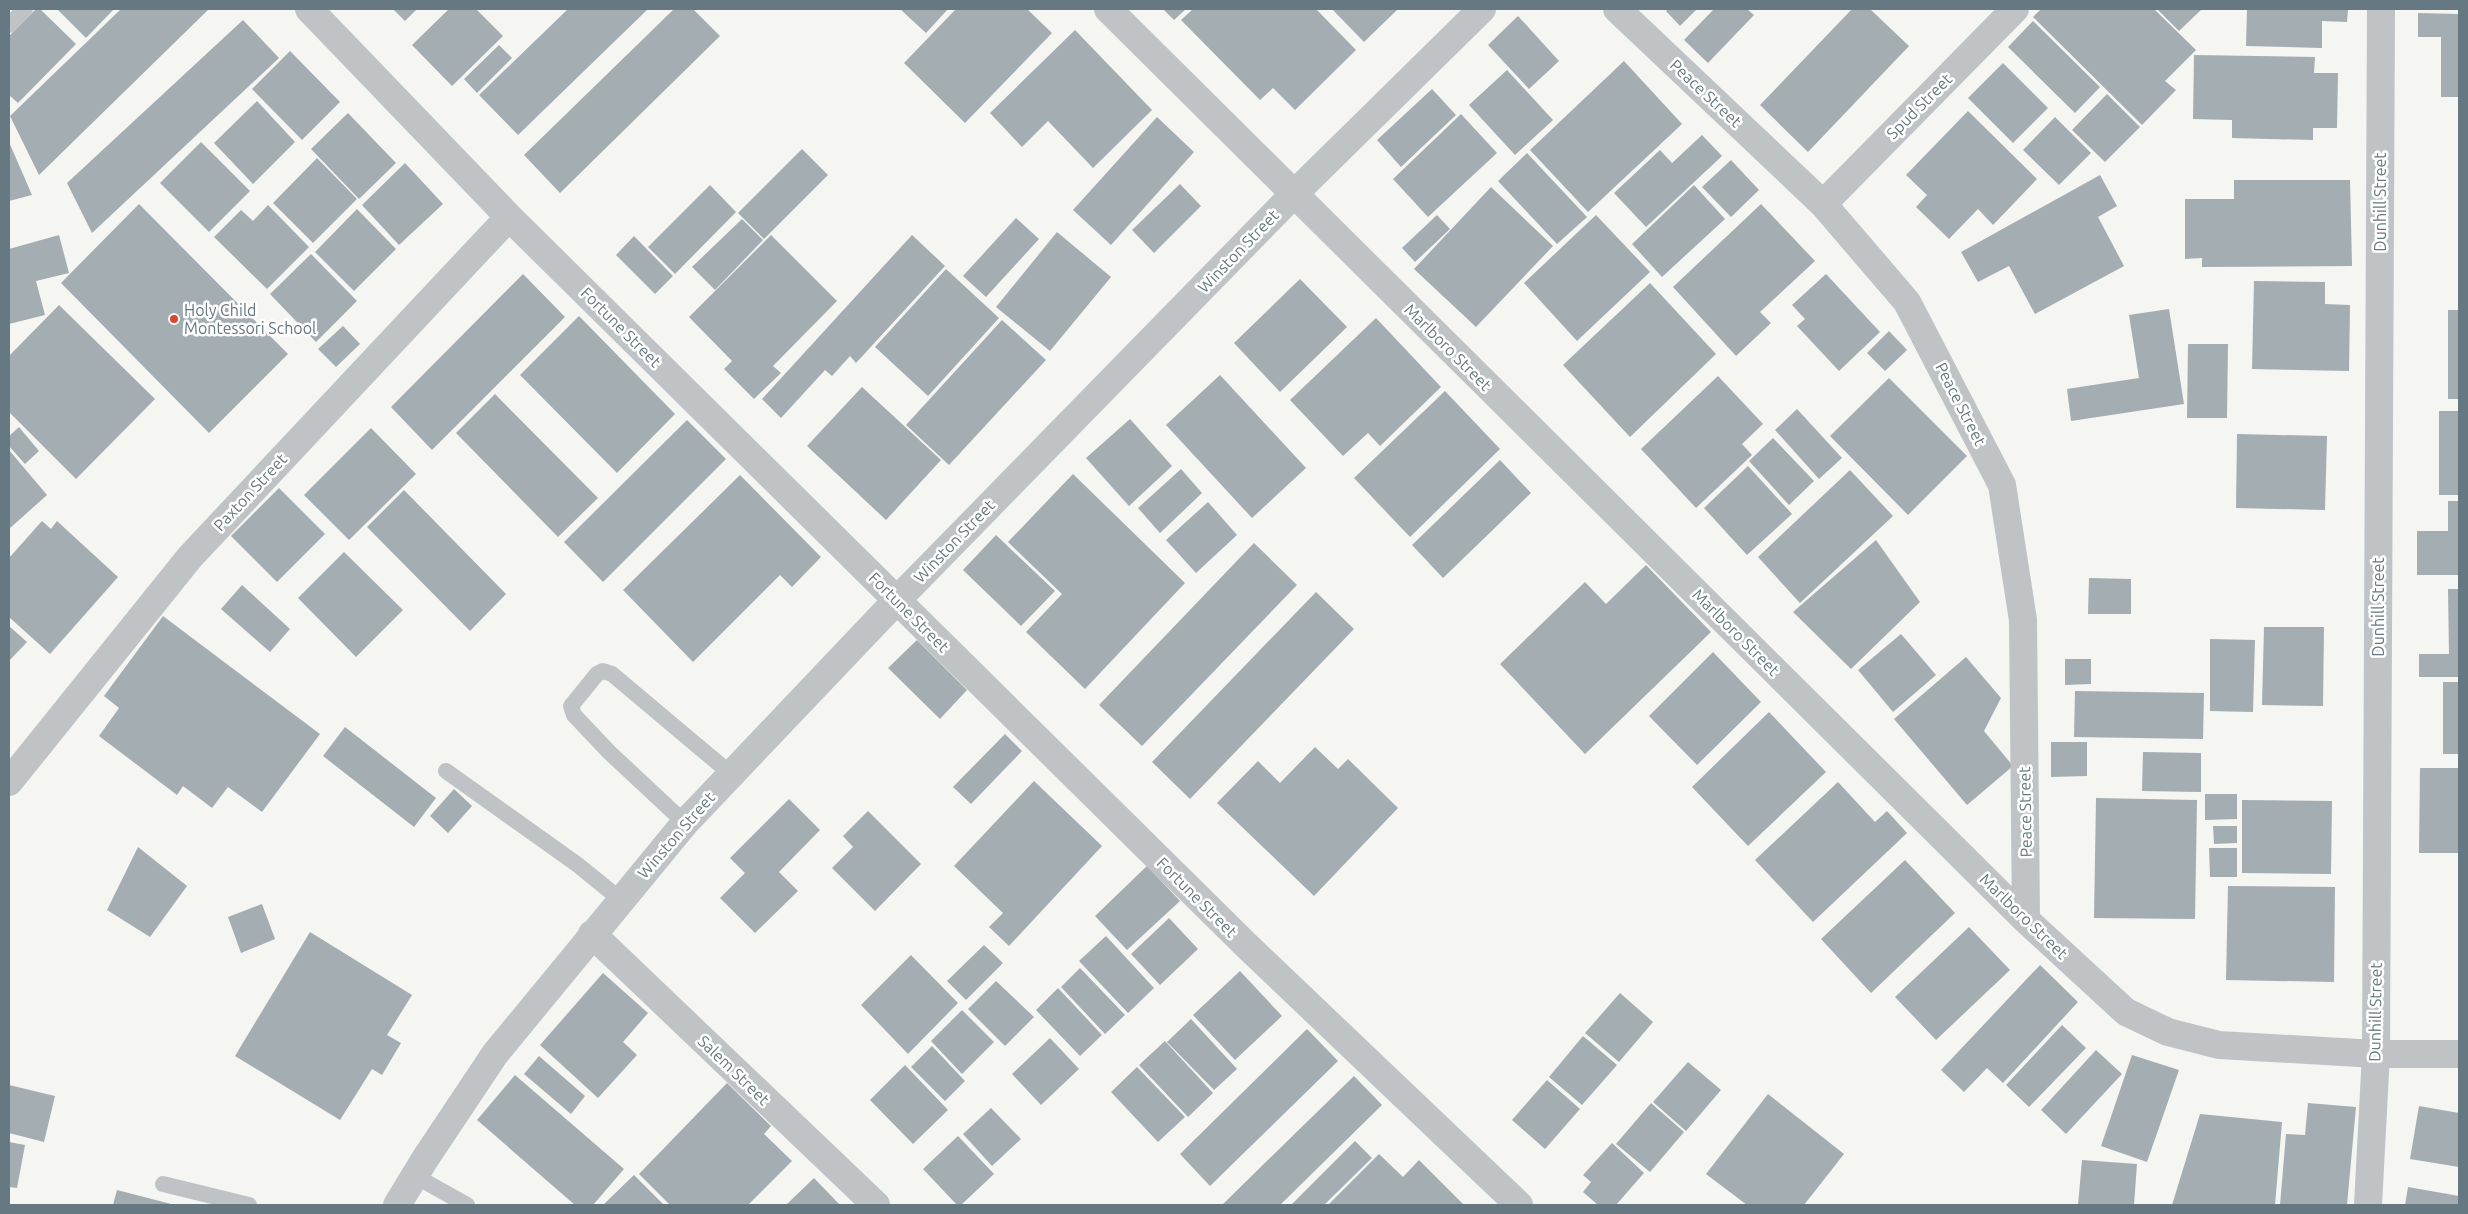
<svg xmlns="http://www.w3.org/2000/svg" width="2468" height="1214" font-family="Ubuntu,sans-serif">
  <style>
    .building { fill: #a4adb1 }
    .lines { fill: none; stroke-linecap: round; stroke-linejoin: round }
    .lane { stroke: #bfc3c6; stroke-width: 16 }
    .street { stroke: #bfc3c6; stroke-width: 28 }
    .poi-dot { fill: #d8462f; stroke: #fff; stroke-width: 2 }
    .labels { text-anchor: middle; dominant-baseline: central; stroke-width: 5; stroke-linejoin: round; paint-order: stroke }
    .street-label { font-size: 16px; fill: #667881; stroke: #fff }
    .poi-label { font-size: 16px; fill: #667881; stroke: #fff; text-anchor: start }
  </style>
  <rect width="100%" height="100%" fill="#f5f5f2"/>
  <path class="building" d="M 36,9 L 40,9 L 76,44 L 18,103 L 9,95 L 9,36 Z
    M 57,9 L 114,9 L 86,38 Z
    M 121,9 L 209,9 L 39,175 L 10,116 Z
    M 393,9 L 417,9 L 405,21 Z
    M 449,9 L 476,9 L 503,36 L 452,86 L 412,45 Z
    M 568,9 L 648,9 L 518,135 L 479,95 Z
    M 674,9 L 693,9 L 720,36 L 560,193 L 524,155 Z
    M 900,9 L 948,9 L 926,33 Z
    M 956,9 L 1027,9 L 1052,33 L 965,123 L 904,63 Z
    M 1163,9 L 1186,9 L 1174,20 Z
    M 1193,9 L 1316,9 L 1356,50 L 1295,110 L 1273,88 L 1260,100 L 1181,20 Z
    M 1332,9 L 1398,9 L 1364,42 Z
    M 1668,9 L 1697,9 L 1680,26 L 1666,11 Z
    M 1714,9 L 1747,9 L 1754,15 L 1708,63 L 1684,40 Z
    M 1852,9 L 1870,9 L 1909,46 L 1808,152 L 1760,105 Z
    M 2041,9 L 2154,9 L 2196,50 L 2165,81 L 2176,90 L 2142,125 L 2033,17 Z
    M 2157,9 L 2202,9 L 2179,31 Z
    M 2247,9 L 2348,9 L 2347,22 L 2322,21 L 2322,48 L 2246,46 Z
    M 2418,13 L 2459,14 L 2459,97 L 2441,97 L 2441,37 L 2418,37 Z
    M 1518,16 L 1559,61 L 1529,89 L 1488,45 Z
    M 243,20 L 279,58 L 92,233 L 67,183 Z
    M 2033,21 L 2100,87 L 2075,113 L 2008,47 Z
    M 1075,30 L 1152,110 L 1093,168 L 1048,121 L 1022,147 L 990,113 Z
    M 499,45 L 512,58 L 477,93 L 464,79 Z
    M 290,51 L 340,102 L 302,140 L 252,89 Z
    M 2194,55 L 2315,57 L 2314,73 L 2338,73 L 2337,128 L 2313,128 L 2313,140 L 2232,138 L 2232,120 L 2193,119 Z
    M 1624,61 L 1682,124 L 1588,212 L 1530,150 Z
    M 2003,63 L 2048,108 L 2013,143 L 1968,98 Z
    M 1507,70 L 1553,120 L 1515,155 L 1469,105 Z
    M 1432,89 L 1456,115 L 1401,167 L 1377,140 Z
    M 2107,94 L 2140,127 L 2105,162 L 2072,130 Z
    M 257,101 L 295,142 L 253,184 L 214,143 Z
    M 1968,111 L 2037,179 L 1993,225 L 1978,209 L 1949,239 L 1916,207 L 1927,195 L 1906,175 Z
    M 348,113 L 396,163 L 359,199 L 311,149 Z
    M 1461,114 L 1497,153 L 1428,217 L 1393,179 Z
    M 1157,117 L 1194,152 L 1111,245 L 1073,210 Z
    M 2055,117 L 2091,153 L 2059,185 L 2023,150 Z
    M 1702,135 L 1722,156 L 1646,227 L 1614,193 L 1660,150 L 1672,163 Z
    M 9,142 L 32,195 L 9,201 Z
    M 201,142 L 250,191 L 209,232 L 160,183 Z
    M 802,149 L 828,175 L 764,239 L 738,213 Z
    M 1527,153 L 1587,217 L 1557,244 L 1498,181 Z
    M 317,158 L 357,199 L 313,243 L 273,203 Z
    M 1731,160 L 1759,190 L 1731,217 L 1702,187 Z
    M 405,163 L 443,204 L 399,245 L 362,205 Z
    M 2100,175 L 2117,206 L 2098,217 L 2124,266 L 2035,314 L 2009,266 L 1978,282 L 1961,252 Z
    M 2234,180 L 2350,180 L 2352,266 L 2202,267 L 2202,258 L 2185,259 L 2185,199 L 2234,199 Z
    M 1180,184 L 1201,206 L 1154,253 L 1132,230 Z
    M 710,185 L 736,212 L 675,274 L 648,247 Z
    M 1694,185 L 1725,219 L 1662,277 L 1632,244 Z
    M 1491,187 L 1553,246 L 1476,327 L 1414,269 Z
    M 139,204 L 288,354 L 209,433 L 61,283 Z
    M 1761,204 L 1815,261 L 1760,312 L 1771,323 L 1736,356 L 1673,287 Z
    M 268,205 L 309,247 L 267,289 L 214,237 L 241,210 L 253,221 Z
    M 357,209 L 396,249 L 354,291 L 315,252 Z
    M 1437,215 L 1450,229 L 1415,262 L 1402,248 Z
    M 1596,215 L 1650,272 L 1577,341 L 1524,283 Z
    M 1016,218 L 1039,239 L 986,297 L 963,276 Z
    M 742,219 L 763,240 L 715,290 L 692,267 Z
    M 1057,232 L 1111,277 L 1050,351 L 996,307 Z
    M 59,235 L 69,273 L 36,281 L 45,315 L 9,324 L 9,249 Z
    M 771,235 L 837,301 L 773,366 L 781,373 L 754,399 L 724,369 L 732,361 L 689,317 Z
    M 912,235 L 945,266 L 856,363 L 850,356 L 832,376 L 825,370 L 781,418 L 762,399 Z
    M 634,236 L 673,276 L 655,294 L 616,255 Z
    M 311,254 L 357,301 L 316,342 L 270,294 Z
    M 946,269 L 999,318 L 928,396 L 875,347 Z
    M 523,274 L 565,317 L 432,450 L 391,407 Z
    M 1826,274 L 1880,332 L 1839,371 L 1797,326 L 1805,319 L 1792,305 Z
    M 1300,279 L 1347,327 L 1280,392 L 1234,343 Z
    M 2254,281 L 2325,282 L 2325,304 L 2350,305 L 2349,371 L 2252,369 Z
    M 1650,283 L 1716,354 L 1630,437 L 1563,365 Z
    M 59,305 L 155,399 L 76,479 L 9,412 L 9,356 Z
    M 2169,309 L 2184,404 L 2071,421 L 2067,389 L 2139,378 L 2129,315 Z
    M 2448,310 L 2459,310 L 2459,399 L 2448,399 Z
    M 579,316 L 675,414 L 617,473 L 520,375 Z
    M 1376,318 L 1441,387 L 1380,446 L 1368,433 L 1343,456 L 1290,400 Z
    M 1002,320 L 1046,360 L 949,465 L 906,425 Z
    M 343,326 L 360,344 L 336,367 L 318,349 Z
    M 1889,331 L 1907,350 L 1885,371 L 1867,353 Z
    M 2188,344 L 2228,344 L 2227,418 L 2187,418 Z
    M 1220,375 L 1306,468 L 1252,518 L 1166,425 Z
    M 1718,376 L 1763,424 L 1742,444 L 1752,455 L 1696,508 L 1641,449 Z
    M 1889,378 L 1967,456 L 1908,515 L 1830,436 Z
    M 862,387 L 941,460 L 886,520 L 807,446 Z
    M 1445,391 L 1500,449 L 1410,537 L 1354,478 Z
    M 495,394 L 598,498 L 558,537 L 456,433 Z
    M 1797,409 L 1842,458 L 1819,479 L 1775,430 Z
    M 2439,411 L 2459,411 L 2459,495 L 2439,495 Z
    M 1130,419 L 1172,466 L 1129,506 L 1086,458 Z
    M 687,420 L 726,459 L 603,582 L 564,542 Z
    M 19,427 L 39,451 L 25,464 L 9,446 L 9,436 Z
    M 371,428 L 416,474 L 349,540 L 304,495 Z
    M 2237,434 L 2327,436 L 2325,510 L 2236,508 Z
    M 1773,438 L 1814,481 L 1789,505 L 1749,461 Z
    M 9,450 L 47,495 L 9,529 Z
    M 1500,460 L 1531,493 L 1443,578 L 1412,545 Z
    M 1748,466 L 1792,514 L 1747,555 L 1704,508 Z
    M 1181,469 L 1202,493 L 1160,533 L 1138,508 Z
    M 1850,470 L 1893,516 L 1800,603 L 1758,557 Z
    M 1073,474 L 1185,583 L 1085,689 L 1026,632 L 1062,594 L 1008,542 Z
    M 740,475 L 821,557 L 792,587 L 780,575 L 693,662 L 623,590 Z
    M 279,488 L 325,534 L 277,582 L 231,536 Z
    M 404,490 L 506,594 L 470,631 L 367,527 Z
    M 2448,501 L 2459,501 L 2459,575 L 2417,575 L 2417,531 L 2448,531 Z
    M 1208,502 L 1237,535 L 1196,573 L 1166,540 Z
    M 42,521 L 51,529 L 57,521 L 118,577 L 50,654 L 9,617 L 9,558 Z
    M 996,535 L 1055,591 L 1021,626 L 963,570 Z
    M 1876,540 L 1920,602 L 1851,669 L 1793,612 Z
    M 1254,543 L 1297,585 L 1142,746 L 1099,705 Z
    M 344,552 L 403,610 L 356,657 L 298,598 Z
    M 1646,565 L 1711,632 L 1585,754 L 1500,664 L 1585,582 L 1606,604 Z
    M 2089,578 L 2131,579 L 2131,614 L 2088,614 Z
    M 242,585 L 290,629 L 270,652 L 221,609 Z
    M 2448,589 L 2459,589 L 2459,677 L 2419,677 L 2419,654 L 2449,654 Z
    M 1316,592 L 1354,629 L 1190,799 L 1152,762 Z
    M 163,616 L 320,734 L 262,812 L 228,787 L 212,808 L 183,786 L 177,795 L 99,736 L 119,708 L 104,696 Z
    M 9,626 L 27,642 L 9,661 Z
    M 2264,627 L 2324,627 L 2323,706 L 2262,705 Z
    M 1901,634 L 1936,675 L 1893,712 L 1858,670 Z
    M 2210,639 L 2255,640 L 2253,712 L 2210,711 Z
    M 917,640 L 967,690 L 940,719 L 888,668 Z
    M 1713,652 L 1761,702 L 1697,765 L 1649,716 Z
    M 1966,657 L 2001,698 L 1984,731 L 2013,766 L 1967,805 L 1894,719 Z
    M 2065,659 L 2091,659 L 2091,684 L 2065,685 Z
    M 2443,682 L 2459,682 L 2459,754 L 2443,754 Z
    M 2075,691 L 2204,693 L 2203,739 L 2074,737 Z
    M 1769,712 L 1826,772 L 1748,846 L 1692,787 Z
    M 345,727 L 436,798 L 414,827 L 323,756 Z
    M 1005,734 L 1022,751 L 971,804 L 953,787 Z
    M 2051,742 L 2087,742 L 2087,776 L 2051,777 Z
    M 1315,747 L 1338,769 L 1348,759 L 1398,808 L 1314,896 L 1217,803 L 1258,761 L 1280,783 Z
    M 2143,752 L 2201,753 L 2201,792 L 2142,791 Z
    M 2420,768 L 2459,768 L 2459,853 L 2419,853 Z
    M 1034,781 L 1102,846 L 1009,946 L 989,927 L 1003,913 L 954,866 Z
    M 1838,782 L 1875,822 L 1887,811 L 1907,833 L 1813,922 L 1755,860 Z
    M 454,789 L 472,806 L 448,833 L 430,816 Z
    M 2205,794 L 2237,794 L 2237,819 L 2205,820 Z
    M 2096,798 L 2197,800 L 2195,919 L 2094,918 Z
    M 789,799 L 820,830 L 779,872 L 798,891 L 755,933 L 720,898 L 745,873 L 730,858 Z
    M 2242,800 L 2332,801 L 2331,874 L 2242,873 Z
    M 868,811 L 921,864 L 875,911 L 832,868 L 853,847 L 843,836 Z
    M 2213,826 L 2237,826 L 2237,843 L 2214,844 Z
    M 138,847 L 187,886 L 150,937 L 107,910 Z
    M 2209,848 L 2237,848 L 2237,877 L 2210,877 Z
    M 1905,860 L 1955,913 L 1871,993 L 1821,939 Z
    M 1147,866 L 1180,901 L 1127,950 L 1095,916 Z
    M 2228,886 L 2335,887 L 2334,982 L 2226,980 Z
    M 262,904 L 275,939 L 241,953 L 228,917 Z
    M 1169,918 L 1198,949 L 1160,985 L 1131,954 Z
    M 1969,927 L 2010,970 L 1936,1040 L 1895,997 Z
    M 310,932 L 412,995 L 387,1035 L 401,1043 L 382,1075 L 372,1069 L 340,1120 L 235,1056 Z
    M 1106,936 L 1154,988 L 1128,1013 L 1079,961 Z
    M 984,945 L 1003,963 L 966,1000 L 947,981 Z
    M 911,955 L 958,1003 L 908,1054 L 861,1005 Z
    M 2040,965 L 2078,1002 L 2003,1083 L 1987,1068 L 1964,1092 L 1941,1070 Z
    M 1080,968 L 1125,1015 L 1105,1034 L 1061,987 Z
    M 1240,971 L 1282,1016 L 1235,1060 L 1193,1015 Z
    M 603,973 L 648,1013 L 623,1042 L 637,1055 L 598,1098 L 540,1045 Z
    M 996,981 L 1034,1017 L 1005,1046 L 968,1009 Z
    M 1058,988 L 1102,1035 L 1080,1056 L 1036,1010 Z
    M 1620,993 L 1653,1022 L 1619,1062 L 1585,1033 Z
    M 962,1010 L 994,1042 L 962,1074 L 931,1041 Z
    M 1191,1019 L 1237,1069 L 1214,1090 L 1167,1042 Z
    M 2062,1025 L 2086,1048 L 2029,1107 L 2006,1085 Z
    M 1307,1029 L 1338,1061 L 1210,1186 L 1180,1154 Z
    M 1583,1036 L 1617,1065 L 1582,1105 L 1549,1077 Z
    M 1050,1038 L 1079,1069 L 1041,1105 L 1012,1074 Z
    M 1165,1041 L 1213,1093 L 1188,1117 L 1139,1065 Z
    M 932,1046 L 965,1081 L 945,1101 L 911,1067 Z
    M 2096,1050 L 2122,1074 L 2066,1134 L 2041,1110 Z
    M 2132,1055 L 2179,1070 L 2147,1162 L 2101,1146 Z
    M 539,1056 L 585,1096 L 571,1114 L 524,1074 Z
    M 1688,1062 L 1721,1090 L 1686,1131 L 1653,1102 Z
    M 905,1065 L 948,1110 L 913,1144 L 870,1100 Z
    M 1137,1067 L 1185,1117 L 1158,1142 L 1111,1092 Z
    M 515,1075 L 624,1169 L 593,1205 L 575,1205 L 477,1120 Z
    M 1354,1076 L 1382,1105 L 1280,1205 L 1224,1205 L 1223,1204 Z
    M 1547,1080 L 1580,1109 L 1545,1149 L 1512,1120 Z
    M 727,1083 L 771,1126 L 764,1134 L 792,1161 L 748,1205 L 670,1205 L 639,1174 Z
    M 9,1085 L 55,1096 L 44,1142 L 9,1133 Z
    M 1768,1094 L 1844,1154 L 1804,1205 L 1747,1205 L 1706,1174 Z
    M 1651,1103 L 1684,1132 L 1650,1172 L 1616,1144 Z
    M 2308,1103 L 2356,1107 L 2347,1205 L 2280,1205 L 2286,1134 L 2305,1135 Z
    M 2419,1106 L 2459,1113 L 2459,1167 L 2410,1159 Z
    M 991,1108 L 1021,1139 L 992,1166 L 963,1134 Z
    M 2200,1114 L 2282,1122 L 2275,1205 L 2172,1205 Z
    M 958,1136 L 994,1174 L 961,1205 L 957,1205 L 923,1169 Z
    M 1355,1141 L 1372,1158 L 1324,1205 L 1291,1205 Z
    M 9,1142 L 25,1145 L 17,1188 L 9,1187 Z
    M 1612,1143 L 1644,1173 L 1616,1205 L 1598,1205 L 1583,1192 L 1591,1182 L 1583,1175 Z
    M 1379,1154 L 1403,1177 L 1419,1160 L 1464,1205 L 1328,1205 Z
    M 2082,1160 L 2137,1164 L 2134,1205 L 2078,1205 Z
    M 634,1175 L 664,1205 L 603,1205 Z
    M 814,1178 L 840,1205 L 786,1205 Z
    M 2408,1187 L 2459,1196 L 2459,1205 L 2405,1205 Z
    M 117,1190 L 175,1205 L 113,1205 Z"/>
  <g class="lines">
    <path class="lane" d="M 9,25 L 25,9
      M 446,771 L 578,865 L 621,900
      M 685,823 L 609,752 L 574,715 L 571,706 L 597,674 L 603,671 L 612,674 L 731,774
      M 415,1176 L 467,1205
      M 163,1184 L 249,1205"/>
    <path class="street" d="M 309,9 L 509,217 L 1246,945 L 1519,1205
      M 1108,9 L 2026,920 L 2126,1012 L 2168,1032 L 2219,1045 L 2376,1054 L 2459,1054
      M 1617,9 L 1823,204 L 1907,302 L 2002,485 L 2023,620 L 2026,920
      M 1823,204 L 2015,9
      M 9,782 L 190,557 L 509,217
      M 592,934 L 876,1205
      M 397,1205 L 425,1159 L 495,1054 L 685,823 L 897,600 L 1294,194 L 1482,9
      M 2368,1205 L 2376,1054 L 2381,9"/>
  </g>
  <circle class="poi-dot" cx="174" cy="319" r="5"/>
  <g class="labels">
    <g class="street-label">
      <text transform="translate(1706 93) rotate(43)">Peace Street</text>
      <text transform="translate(1919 106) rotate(-45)">Spud Street</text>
      <text transform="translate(2380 202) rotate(-90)">Dunhill Street</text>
      <text transform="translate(1238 251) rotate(-46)">Winston Street</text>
      <text transform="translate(621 327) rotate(45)">Fortune Street</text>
      <text transform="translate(1448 347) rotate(45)">Marlboro Street</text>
      <text transform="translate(1961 404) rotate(63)">Peace Street</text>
      <text transform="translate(250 492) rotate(-47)">Paxton Street</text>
      <text transform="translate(954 541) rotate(-46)">Winston Street</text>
      <text transform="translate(2378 607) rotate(-90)">Dunhill Street</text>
      <text transform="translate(909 612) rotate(45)">Fortune Street</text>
      <text transform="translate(1736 632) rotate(45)">Marlboro Street</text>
      <text transform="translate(2025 812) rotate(-91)">Peace Street</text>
      <text transform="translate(676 835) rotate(-49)">Winston Street</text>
      <text transform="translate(1197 897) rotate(45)">Fortune Street</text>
      <text transform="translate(2024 916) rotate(44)">Marlboro Street</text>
      <text transform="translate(2375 1012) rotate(-89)">Dunhill Street</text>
      <text transform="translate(734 1070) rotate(44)">Salem Street</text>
    </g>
    <g class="poi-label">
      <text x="184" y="310">Holy Child<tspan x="184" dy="18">Montessori School</tspan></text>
    </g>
  </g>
  <rect width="2468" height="1214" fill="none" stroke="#667881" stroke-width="20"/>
</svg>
